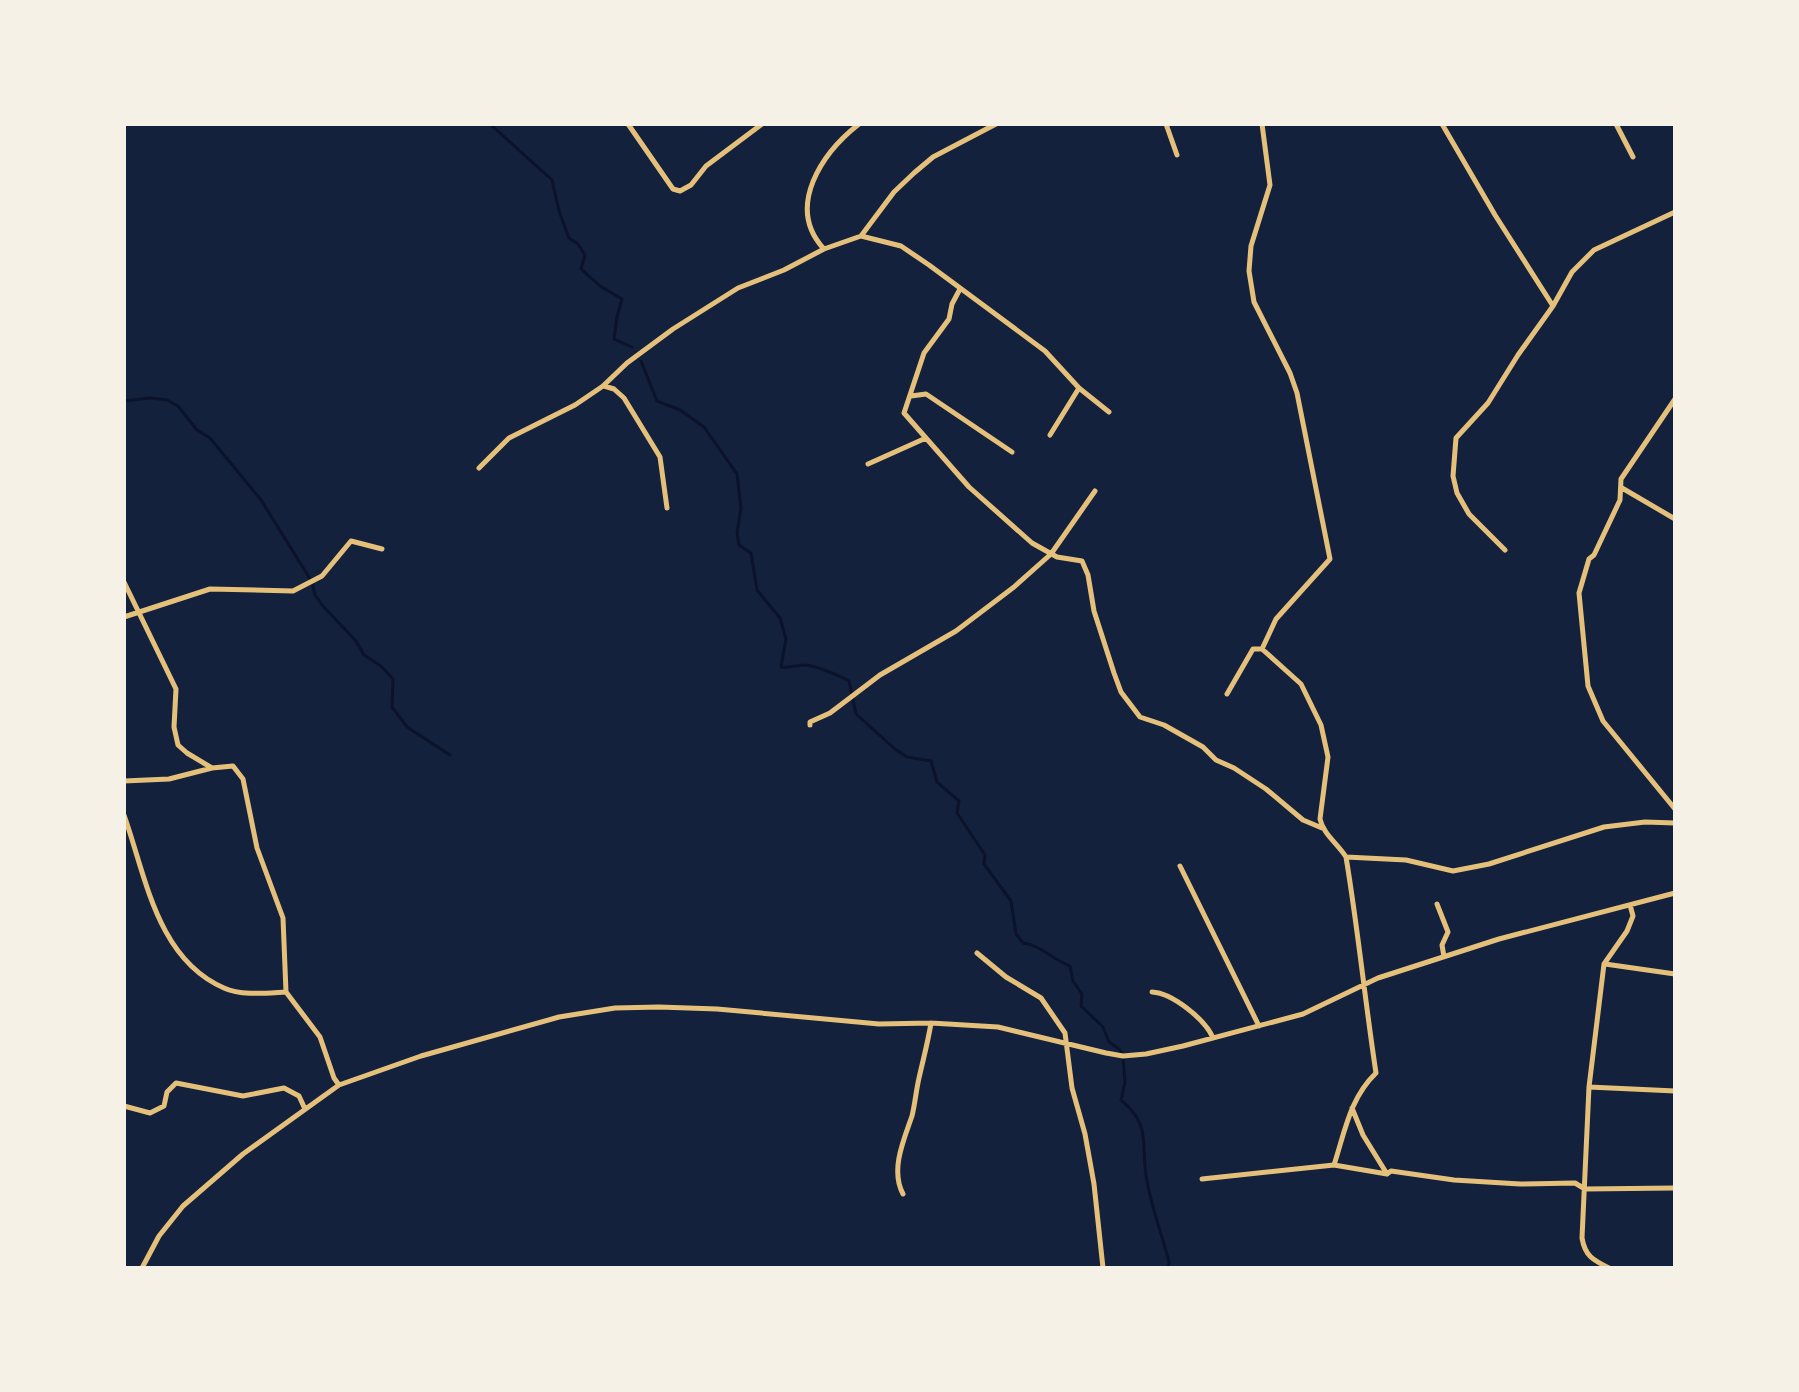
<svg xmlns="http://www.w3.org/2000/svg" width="1799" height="1392" font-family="Montserrat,sans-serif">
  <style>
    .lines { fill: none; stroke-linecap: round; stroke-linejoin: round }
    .stream { stroke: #0b132b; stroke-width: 3 }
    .minor { stroke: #e5c07b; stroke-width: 5 }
  </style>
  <rect width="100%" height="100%" fill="#14213d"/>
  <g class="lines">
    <path class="stream" d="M 490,124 L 552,180 L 559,211 L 569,238 L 578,244 L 585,255 L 581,269 L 600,286 L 622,299 L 617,317 L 614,339 L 632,347
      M 641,361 L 657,401 L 680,410 L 704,427 L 737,474 L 741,508 L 737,533 L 739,545 L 751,553 L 757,590 L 780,618 L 786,639 L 781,667 C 791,668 798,665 806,665 C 817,666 840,676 849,681 L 856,714 L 895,749 L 907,757 L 931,761 L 937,782 L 959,801 L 957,813 L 985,855 L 984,864 L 1011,901 L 1016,934 L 1023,943 C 1041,945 1053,960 1070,966 L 1073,981 L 1082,994 L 1081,1006 L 1103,1027 L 1109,1042 L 1119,1049 L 1123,1056 L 1125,1082 L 1121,1100 C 1151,1125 1141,1142 1146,1175 C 1150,1204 1162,1234 1169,1262 L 1168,1268
      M 124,401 L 150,398 L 167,400 L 178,406 L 197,430 L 210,438 L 261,500 L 312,582 L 315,595 L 322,605 L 356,641 L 364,655 L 381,666 L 393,679 L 392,707 L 407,727 L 450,755"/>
    <path class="minor" d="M 628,124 L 673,189 L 680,191 L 691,185 L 706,166 L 762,124
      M 1166,124 L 1177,155
      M 1442,124 L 1495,215 L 1553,306
      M 1616,124 L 1633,157
      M 861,236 L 901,246 L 929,265 L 1045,351 L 1079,388 L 1109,412
      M 824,249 C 785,207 822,153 859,124
      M 960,289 L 952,304 L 949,319 L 924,353 L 904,413 L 969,487 L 1032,543 L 1057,557 L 1082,561 L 1088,575 L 1094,611 L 1114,673 L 1121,692 L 1140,717 L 1164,725 L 1203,747 L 1216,760 L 1234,768 L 1266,789 L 1303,820 L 1322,828
      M 604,386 L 614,389 L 624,398 L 660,457 L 667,508
      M 911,396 L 926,394 L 1012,452
      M 1675,399 L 1621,479 L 1620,500 L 1594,555 L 1589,559 L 1579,593 L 1588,686 L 1603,721 L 1675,809
      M 1050,435 L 1079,388
      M 868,464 L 926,438
      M 479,468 L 509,438 L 575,405 L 603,386 L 627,363 L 673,329 L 738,288 L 784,270 L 824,249 L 861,236 L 894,192 L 914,173 L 933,157 L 996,124
      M 1622,488 L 1675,519
      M 1505,550 L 1469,514 L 1457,493 L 1453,476 L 1456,438 L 1488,403 L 1518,355 L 1553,306 L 1572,272 L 1594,250 L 1675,212
      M 124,582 L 176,689 L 174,727 L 178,745 L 187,753 L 212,768 L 233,766 L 243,779 L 257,848 L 283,918 L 286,992 L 320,1037 L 334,1078 L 339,1085
      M 124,617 L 210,589 L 293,591 L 322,576 L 351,541 L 382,549
      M 1262,649 L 1301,684 L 1321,725 L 1328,757 L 1320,819 C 1323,834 1338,844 1346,857 C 1358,929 1365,1001 1376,1073 C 1350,1098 1345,1131 1334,1165
      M 1227,694 L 1253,649 L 1262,649 L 1276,619 L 1330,559 L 1297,393 L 1290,373 L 1254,302 L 1249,271 L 1251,246 L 1270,185 L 1262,124
      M 810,725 L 810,722 L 830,713 L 880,675 L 956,631 L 1014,587 L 1051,554 L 1095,491
      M 124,781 L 169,779 L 212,768
      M 124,815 C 146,877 157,959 224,988 C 241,996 267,993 286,992
      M 1346,857 L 1406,860 L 1453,871 L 1489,864 L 1604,827 L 1645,822 L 1675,823
      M 1180,866 L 1259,1026
      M 1437,904 L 1448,932 L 1442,945 L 1444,957
      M 977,953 L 1006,977 L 1041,998 L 1065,1033 L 1072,1088 L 1085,1134 L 1094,1184 L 1103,1268
      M 1605,964 L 1675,974
      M 1152,992 C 1172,993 1205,1019 1213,1038
      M 1589,1087 L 1604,964 L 1627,931 L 1633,916 L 1630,905
      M 124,1106 L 150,1113 L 164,1106 L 167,1092 L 176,1083 L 243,1096 L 284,1088 L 299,1096 L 305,1109
      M 1352,1108 L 1363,1135 L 1387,1174 L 1391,1171 L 1454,1180 L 1520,1184 L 1575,1183 L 1585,1189 L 1675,1188
      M 1202,1179 L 1334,1165 L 1387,1174
      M 903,1194 C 890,1170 904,1139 912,1116 C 915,1104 916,1091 919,1078 C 923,1060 928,1042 931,1023
      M 142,1268 L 159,1236 L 183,1206 L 243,1154 L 339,1085 L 421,1056 L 559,1017 L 615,1008 L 659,1007 L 717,1009 L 879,1024 L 931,1023 L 998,1027 L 1106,1053 L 1123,1056 L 1146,1054 L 1183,1046 L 1303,1014 L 1378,978 L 1499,939 L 1675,893
      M 1609,1268 C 1593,1260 1585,1256 1582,1238 L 1589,1087 L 1675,1091"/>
  </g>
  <rect width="1799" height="1392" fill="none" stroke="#f6f1e7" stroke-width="252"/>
</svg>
